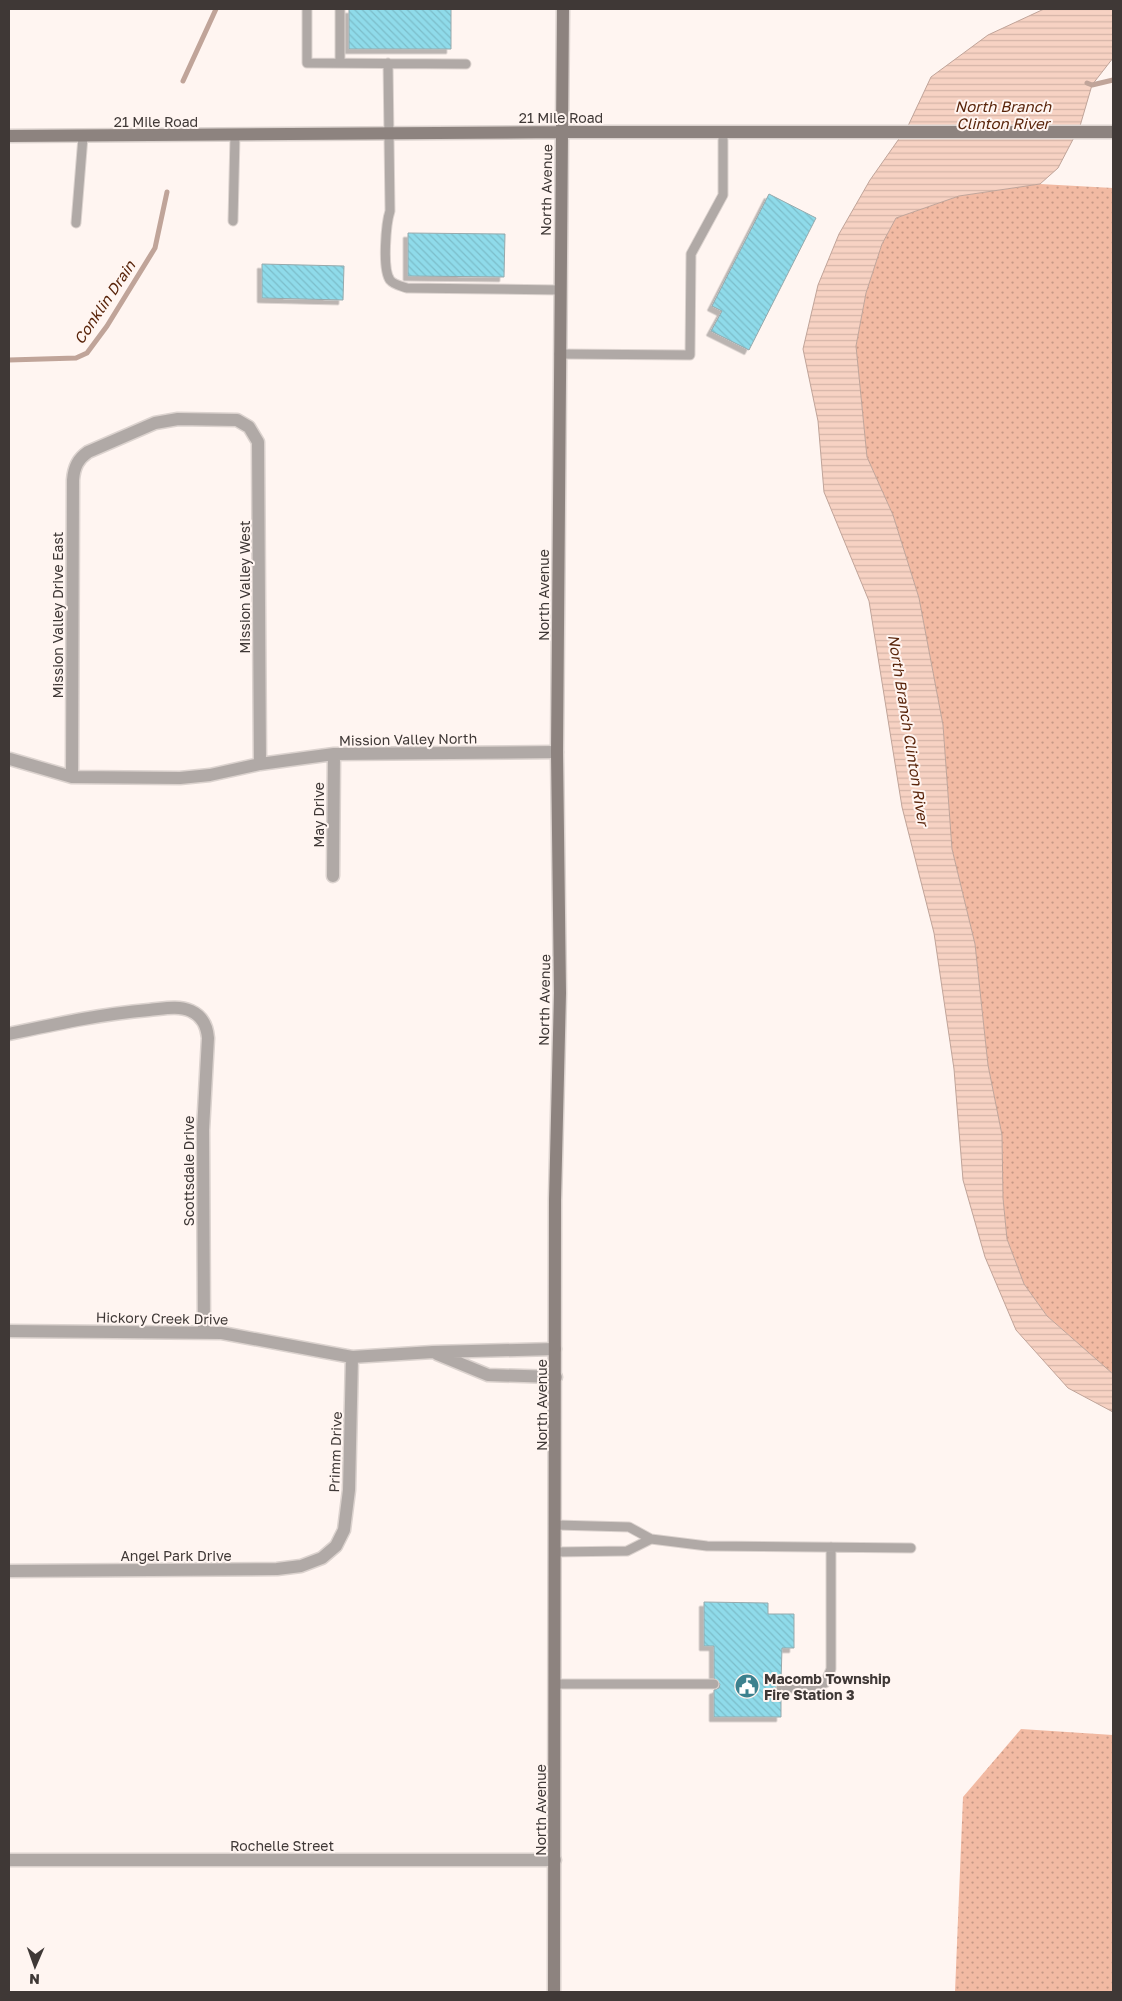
<svg xmlns="http://www.w3.org/2000/svg" width="1122" height="2001" font-family="'Golos Text',sans-serif">
  <style>
    .grass { fill: url(#grass-dots) }
    .water { fill: url(#water-rules); stroke: #c0a499 }
    .lines { fill: none; stroke-linecap: round; stroke-linejoin: round }
    .stream { stroke: #c0a499; stroke-width: 5 }
    .building { fill: url(#building-back-hatch); stroke: #97a9ac; filter: url(#shadow) }
    .lane-casing { stroke: #dcd3cf; stroke-width: 11 }
    .street-casing { stroke: #dcd3cf; stroke-width: 15 }
    .secondary-casing { stroke: #dcd3cf; stroke-width: 15 }
    .lane { stroke: #b0a9a6; stroke-width: 9 }
    .street { stroke: #b0a9a6; stroke-width: 12 }
    .secondary { stroke: #8d837f; stroke-width: 12 }
    .labels { text-anchor: middle; dominant-baseline: central; stroke-width: 4; stroke-linejoin: round; paint-order: stroke }
    .street-label { font-size: 14px; fill: #3f3836; stroke: #fff5f1 }
    .poi-label { font-size: 14px; font-weight: bold; fill: #3f3836; stroke: #fff5f1; text-anchor: start }
    .water-label { font-size: 15px; font-style: italic; fill: #5a250b; stroke: #fff5f1 }
  </style>
  <defs>
    <pattern id="grass-dots" width="8" height="8" patternUnits="userSpaceOnUse" patternTransform="scale(1.25)"><rect width="8" height="8" fill="#f2baa3"/><path d="M2 2h.1M6 6h.1" fill="none" stroke="#c59886" stroke-width="1.8" stroke-linecap="round"/></pattern>
    <pattern id="water-rules" width="6" height="5" patternUnits="userSpaceOnUse" patternTransform="scale(1.25)"><rect width="6" height="5" fill="#f7d2c3"/><path d="M0 2.5h6" fill="none" stroke="#d5b5a8"/></pattern>
    <pattern id="building-back-hatch" width="6" height="6" patternUnits="userSpaceOnUse" patternTransform="scale(1.25)"><rect width="6" height="6" fill="#8fdbea"/><path d="M-1 5l2 2M0 0l6 6M5-1l2 2" fill="none" stroke="#7cbdc9"/></pattern>
    <filter id="shadow"><feDropShadow dx="-4.5" dy="4.5" stdDeviation="0" flood-color="#0004"/></filter>
  </defs>
  <rect width="100%" height="100%" fill="#fff5f1"/>
  <path class="grass" d="M 1040,184 L 1113,188 L 1113,1374 L 1047,1316 L 1024,1284 L 1007,1239 L 1003,1198 L 1002,1135 L 988,1065 L 975,944 L 952,849 L 943,725 L 919,598 L 893,515 L 867,457 L 856,346 L 866,293 L 882,244 L 896,218 L 959,196 Z
    M 1021,1729 L 1113,1735 L 1113,1992 L 955,1992 L 963,1797 Z"/>
  <path class="water" d="M 1044,9 L 1113,9 L 1113,58 L 1092,85 L 1080,126 L 1058,168 L 1040,184 L 959,196 L 896,218 L 882,244 L 866,293 L 856,346 L 867,457 L 893,515 L 919,598 L 943,725 L 952,849 L 975,944 L 988,1065 L 1002,1135 L 1003,1198 L 1007,1239 L 1024,1284 L 1047,1316 L 1113,1374 L 1113,1412 L 1068,1388 L 1016,1330 L 985,1257 L 963,1180 L 954,1069 L 934,933 L 902,807 L 869,601 L 824,492 L 818,421 L 803,349 L 818,285 L 839,234 L 870,180 L 908,126 L 931,77 L 988,35 Z"/>
  <g class="lines">
    <path class="stream" d="M 183,81 L 216,9
      M 1087,83 L 1092,85 L 1113,80
      M 9,360 L 76,358 L 87,353 L 107,326 L 155,248 L 167,192"/>
  </g>
  <path class="building" d="M 349,9 L 451,9 L 451,49 L 349,49 Z
    M 769,194 L 816,218 L 749,350 L 711,331 L 722,311 L 712,306 Z
    M 408,233 L 505,234 L 504,277 L 408,276 Z
    M 262,264 L 344,266 L 343,300 L 262,298 Z
    M 704,1602 L 768,1603 L 768,1614 L 794,1614 L 794,1648 L 782,1648 L 781,1682 L 775,1688 L 776,1692 L 781,1694 L 781,1717 L 714,1717 L 714,1690 L 719,1688 L 720,1684 L 714,1678 L 714,1646 L 704,1646 Z"/>
  <g class="lines">
    <defs>
      <path id="lane" d="M 307,9 L 307,63 L 466,64
        M 340,62 L 340,9
        M 388,63 L 390,211 C 386,223 382,269 390,280 C 394,285 401,286 407,288 L 560,290
        M 233,221 L 235,136
        M 76,223 L 83,137
        M 559,354 L 690,355 L 691,254 L 723,195 L 723,132
        M 556,1525 L 629,1527 L 651,1539 L 707,1546 L 911,1548
        M 556,1552 L 627,1551 L 651,1539
        M 555,1684 L 714,1684
        M 781,1688 L 810,1688 L 825,1683 L 831,1669 L 831,1547"/>
      <path id="street" d="M 10,759 L 72,777 L 180,778 L 210,775 L 260,764 L 334,754 L 557,752
        M 72,777 L 73,480 C 74,467 78,459 88,452 L 155,423 L 178,419 L 237,420 L 249,427 L 258,442 L 260,764
        M 333,876 L 334,754
        M 9,1034 C 56,1024 101,1014 149,1010 C 162,1009 178,1005 191,1011 C 202,1016 207,1026 208,1038 L 203,1130 L 204,1332
        M 9,1331 L 222,1333 L 352,1357 L 433,1352 L 555,1349
        M 437,1354 L 488,1375 L 556,1377
        M 9,1571 L 277,1569 L 301,1566 L 322,1558 L 336,1546 L 344,1530 L 349,1490 L 352,1357
        M 9,1860 L 555,1860"/>
      <path id="secondary" d="M 9,136 L 562,132 L 1113,132
        M 554,1992 L 555,1200 L 560,993 L 557,752 L 563,9"/>
    </defs>
    <use href="#lane" class="lane-casing"/>
    <use href="#street" class="street-casing"/>
    <use href="#secondary" class="secondary-casing"/>
    <use href="#lane" class="lane"/>
    <use href="#street" class="street"/>
    <use href="#secondary" class="secondary"/>
  </g>
  <defs>
    <symbol id="civic-disc" viewBox="-11 -11 22 22"><circle r="9.5" fill="#3c818e" stroke="#fff5f1"/><path d="M-.6-6.5H3V-4.5H.6V-3L4-1V1h2V6H-6V1h2V-1L-.6-3ZM-1.2 2.5V6h2.4V2.5Z" fill="#fff"/></symbol>
  </defs>
  <g fill-rule="evenodd">
    <use href="#civic-disc" x="733" y="1672" width="28" height="28"/>
  </g>
  <g class="labels">
    <g class="street-label">
      <text x="561" y="117">21 Mile Road</text>
      <text x="156" y="121">21 Mile Road</text>
      <text transform="translate(546 190) rotate(-89)">North Avenue</text>
      <text transform="translate(244 587) rotate(-90)">Mission Valley West</text>
      <text transform="translate(543 595) rotate(-90)">North Avenue</text>
      <text transform="translate(57 615) rotate(-90)">Mission Valley Drive East</text>
      <text transform="translate(408 739) rotate(-1)">Mission Valley North</text>
      <text transform="translate(318 815) rotate(-90)">May Drive</text>
      <text transform="translate(544 1000) rotate(-89)">North Avenue</text>
      <text transform="translate(188 1171) rotate(-90)">Scottsdale Drive</text>
      <text transform="translate(162 1318) rotate(1)">Hickory Creek Drive</text>
      <text transform="translate(541 1405) rotate(-90)">North Avenue</text>
      <text transform="translate(335 1452) rotate(-88)">Primm Drive</text>
      <text x="176" y="1555">Angel Park Drive</text>
      <text transform="translate(540 1810) rotate(-90)">North Avenue</text>
      <text x="282" y="1845">Rochelle Street</text>
    </g>
    <g class="poi-label">
      <text x="764" y="1678">Macomb Township<tspan x="764" dy="16">Fire Station 3</tspan></text>
    </g>
    <g class="water-label">
      <text x="1003" y="106">North Branch<tspan x="1003" dy="17">Clinton River</tspan></text>
      <text transform="translate(104 302) rotate(-56)">Conklin Drain</text>
      <text transform="translate(909 730) rotate(81)">North Branch Clinton River</text>
    </g>
  </g>
  <rect width="1122" height="2001" fill="none" stroke="#3f3836" stroke-width="20"/>
  <g transform="translate(35 1966) rotate(182)" stroke="#fff5f1" stroke-width="4" paint-order="stroke">
  <path d="M0-4L9 19L0 12L-9 19Z" fill="#3f3836"/>
  <text y="-8" font-size="14" font-weight="bold" text-anchor="middle" fill="#3f3836">N</text>
  </g>
</svg>
